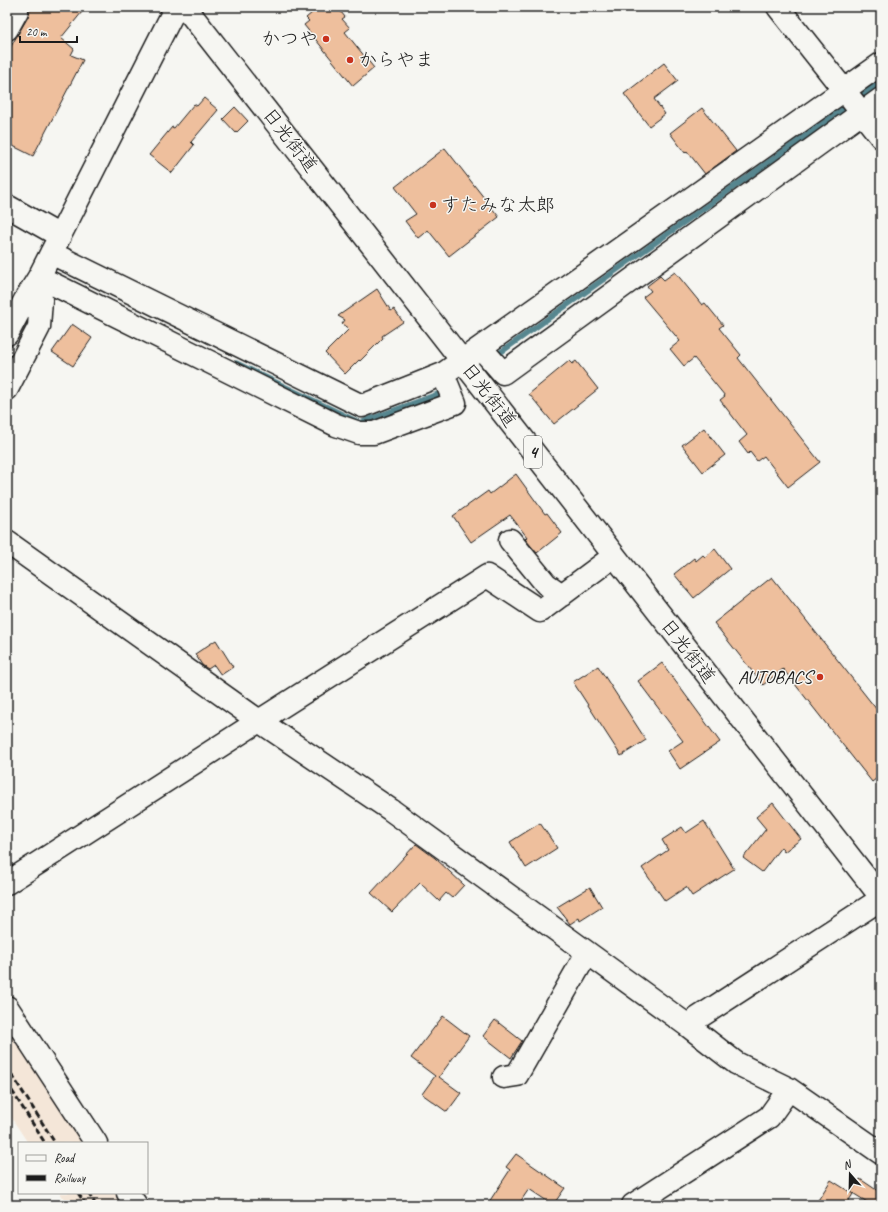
<svg xmlns="http://www.w3.org/2000/svg" width="888" height="1212" font-family="Caveat,'Klee One',sans-serif">
  <style>
    .built { fill: #f4e6d8 }
    .lines { fill: none; stroke-linecap: round; stroke-linejoin: round }
    .stream { stroke: #57868f; stroke-width: 5.5 }
    .building { fill: #eebf9d; stroke: #1c1c1c }
    .minor-casing { stroke: #1c1c1c; stroke-width: 25 }
    .highway-casing { stroke: #1c1c1c; stroke-width: 25 }
    .minor { stroke: #f6f6f2; stroke-width: 22 }
    .highway { stroke: #f6f6f2; stroke-width: 22 }
    .rail { stroke: #1c1c1c; stroke-width: 3; stroke-dasharray: 6 3; stroke-linecap: butt }
    .poi-dot { fill: #c8321e; stroke: #f6f6f2; stroke-width: 1.5 }
    .labels { text-anchor: middle; dominant-baseline: central; stroke-width: 3; stroke-linejoin: round; paint-order: stroke }
    .shield { fill: #f6f6f2; stroke: #5d5d5c; stroke-width: 1 }
    .shield-label { font-size: 18px; font-weight: bold; fill: #1c1c1c }
    .poi-label { font-size: 19px; fill: #1c1c1c; stroke: #f6f6f2; text-anchor: end }
    .street-label { font-size: 19px; fill: #1c1c1c; stroke: #f6f6f2 }
  </style>
  <rect width="100%" height="100%" fill="#f6f6f2"/>
  <filter id="ink" filterUnits="userSpaceOnUse"><feTurbulence type="fractalNoise" baseFrequency=".025" numOctaves="2"/><feDisplacementMap in="SourceGraphic" scale="8" xChannelSelector="R" yChannelSelector="G"/><feConvolveMatrix kernelMatrix="1 2 1 2 8 2 1 2 1" color-interpolation-filters="sRGB"/></filter>
  <g filter="url(#ink)">
    <path class="built" d="M 7,1024 L 85,1143 L 28,1143 L 7,1111 Z
      M 60,1193 L 117,1193 L 125,1205 L 68,1205 Z"/>
    <g class="lines">
      <path class="stream" d="M 856,100 L 881,82
        M 497,355 L 849,105
        M 236,363 L 360,423 L 446,391"/>
    </g>
    <path class="building" d="M 31,7 L 86,7 L 61,38 L 74,49 L 71,55 L 83,60 L 33,156 L 7,143 L 7,53 L 28,17 Z
      M 319,7 L 337,7 L 345,17 L 342,19 L 350,28 L 345,32 L 374,68 L 353,86 L 304,25 L 309,21 L 306,18 Z
      M 664,63 L 678,81 L 654,99 L 665,114 L 649,126 L 624,94 Z
      M 204,98 L 218,110 L 191,142 L 194,145 L 172,173 L 149,155 L 172,127 L 174,128 L 194,104 L 197,106 Z
      M 235,107 L 248,121 L 236,133 L 223,119 Z
      M 702,108 L 736,151 L 705,174 L 687,151 L 685,153 L 670,133 Z
      M 445,148 L 499,217 L 449,256 L 428,230 L 418,238 L 405,221 L 416,214 L 395,187 Z
      M 675,272 L 702,305 L 705,303 L 723,325 L 719,328 L 741,355 L 738,358 L 820,462 L 788,487 L 764,456 L 757,461 L 750,452 L 748,454 L 739,442 L 747,435 L 720,400 L 725,396 L 694,358 L 684,366 L 670,349 L 680,341 L 643,297 L 651,291 L 647,286 L 660,276 L 664,280 Z
      M 377,289 L 391,311 L 394,309 L 403,322 L 382,336 L 383,338 L 360,361 L 359,360 L 345,374 L 325,353 L 349,329 L 342,324 L 345,320 L 338,316 Z
      M 72,324 L 92,338 L 73,366 L 52,352 Z
      M 569,361 L 572,364 L 576,361 L 598,389 L 554,424 L 529,394 Z
      M 704,428 L 725,455 L 703,472 L 682,445 Z
      M 516,474 L 545,514 L 547,513 L 562,533 L 537,553 L 525,539 L 527,537 L 510,515 L 471,542 L 453,516 L 488,491 L 490,494 Z
      M 715,549 L 730,569 L 694,598 L 674,574 L 694,558 L 696,561 L 703,555 L 705,557 Z
      M 772,577 L 881,715 L 881,775 L 872,782 L 783,669 L 763,685 L 714,623 Z
      M 216,640 L 233,667 L 221,675 L 214,665 L 208,669 L 202,665 L 195,654 Z
      M 662,663 L 720,742 L 680,769 L 668,751 L 683,741 L 638,681 Z
      M 598,666 L 646,740 L 621,756 L 573,682 Z
      M 773,803 L 801,839 L 784,852 L 781,847 L 762,872 L 743,858 L 766,829 L 756,817 Z
      M 704,821 L 734,869 L 692,896 L 686,887 L 665,901 L 642,868 L 668,850 L 662,840 L 682,827 L 686,833 Z
      M 540,823 L 557,848 L 526,868 L 510,842 Z
      M 416,844 L 435,858 L 464,885 L 452,898 L 446,893 L 439,901 L 420,883 L 392,912 L 371,893 Z
      M 590,887 L 602,907 L 580,921 L 579,918 L 570,924 L 557,907 Z
      M 443,1016 L 469,1036 L 439,1077 L 461,1093 L 447,1112 L 422,1094 L 435,1076 L 411,1058 Z
      M 495,1020 L 522,1041 L 511,1058 L 483,1036 Z
      M 516,1154 L 565,1188 L 553,1205 L 529,1189 L 518,1205 L 487,1205 L 510,1170 L 506,1167 Z
      M 860,1179 L 881,1193 L 881,1205 L 872,1205 L 851,1192 Z
      M 831,1180 L 853,1194 L 846,1205 L 815,1205 Z"/>
    <g class="lines">
      <defs>
        <path id="minor" d="M 778,7 L 881,137
          M 7,29 L 17,11 L 12,7
          M 7,206 L 60,236
          M 51,253 L 362,406 L 443,374 L 881,64
          M 39,277 L 336,425 L 359,433 L 374,433 L 455,403 L 443,374
          M 7,334 L 25,300 L 39,277 L 176,7
          M 481,348 L 503,373 L 881,99
          M 7,389 L 39,327 L 41,300 L 39,277
          M 510,540 L 546,584 L 562,595
          M 7,542 L 259,721 L 391,810 L 687,1025 L 736,1063 L 789,1089 L 881,1153
          M 7,883 L 259,721 L 487,576 L 540,611 L 614,556
          M 7,1007 L 96,1143
          M 687,1025 L 881,899
          M 504,1077 L 517,1075 L 587,953
          M 128,1193 L 136,1205
          M 633,1205 L 769,1117 L 789,1089"/>
        <path id="highway" d="M 185,7 C 418,303 649,601 881,897"/>
      </defs>
      <use href="#minor" class="minor-casing"/>
      <use href="#highway" class="highway-casing"/>
      <use href="#minor" class="minor"/>
      <use href="#highway" class="highway"/>
      <path class="rail" d="M 7,1067 L 55,1143
        M 7,1083 L 45,1143
        M 78,1193 L 86,1205
        M 88,1193 L 96,1205"/>
    </g>
  </g>
  <g class="poi-dot">
    <circle cx="326" cy="39" r="4"/>
    <circle cx="350" cy="60" r="4"/>
    <circle cx="433" cy="205" r="4"/>
    <circle cx="820" cy="677" r="4"/>
  </g>
  <g class="labels">
    <rect class="shield" x="524" y="436" width="18" height="32" rx="3"/>
    <g class="shield-label">
      <text x="533" y="452">4</text>
    </g>
    <g class="poi-label">
      <text x="318" y="39">かつや</text>
      <text x="358" y="60" text-anchor="start">からやま</text>
      <text x="441" y="205" text-anchor="start">すたみな太郎</text>
      <text x="812" y="677">AUTOBACS</text>
    </g>
    <g class="street-label">
      <text transform="translate(290 140) rotate(52)">日光街道</text>
      <text transform="translate(489 395) rotate(52)">日光街道</text>
      <text transform="translate(688 651) rotate(52)">日光街道</text>
    </g>
  </g>
  <rect width="888" height="1212" fill="none" stroke="#f6f6f2" stroke-width="24"/>
  <rect x="12" y="12" width="864" height="1188" fill="none" stroke="#1c1c1c" stroke-width="1.5" filter="url(#ink)"/>
  <rect x="18" y="1142" width="130" height="52" fill="#f6f6f2" stroke="#9f9f9c"/>
  <rect x="26" y="1155" width="20" height="6" fill="#f6f6f2" stroke="#9f9f9c"/>
  <text x="54" y="1162" font-size="12" fill="#1c1c1c">Road</text>
  <rect x="26" y="1175" width="20" height="6" fill="#1c1c1c" stroke="#9f9f9c"/>
  <text x="54" y="1182" font-size="12" fill="#1c1c1c">Railway</text>
  <g transform="translate(850 1174) rotate(340)" stroke="#f6f6f2" stroke-width="3" paint-order="stroke">
  <path d="M0-3L7 15L0 10L-7 15Z" fill="#1c1c1c"/>
  <text y="-6" font-size="11" font-weight="bold" text-anchor="middle" fill="#1c1c1c">N</text>
  </g>
  <path d="M20 36v6h57v-6" fill="none" stroke="#1c1c1c" stroke-width="2"/>
  <text x="26" y="36" font-size="12" fill="#1c1c1c" stroke="#f6f6f2" stroke-width="3" paint-order="stroke">20 m</text>
</svg>
